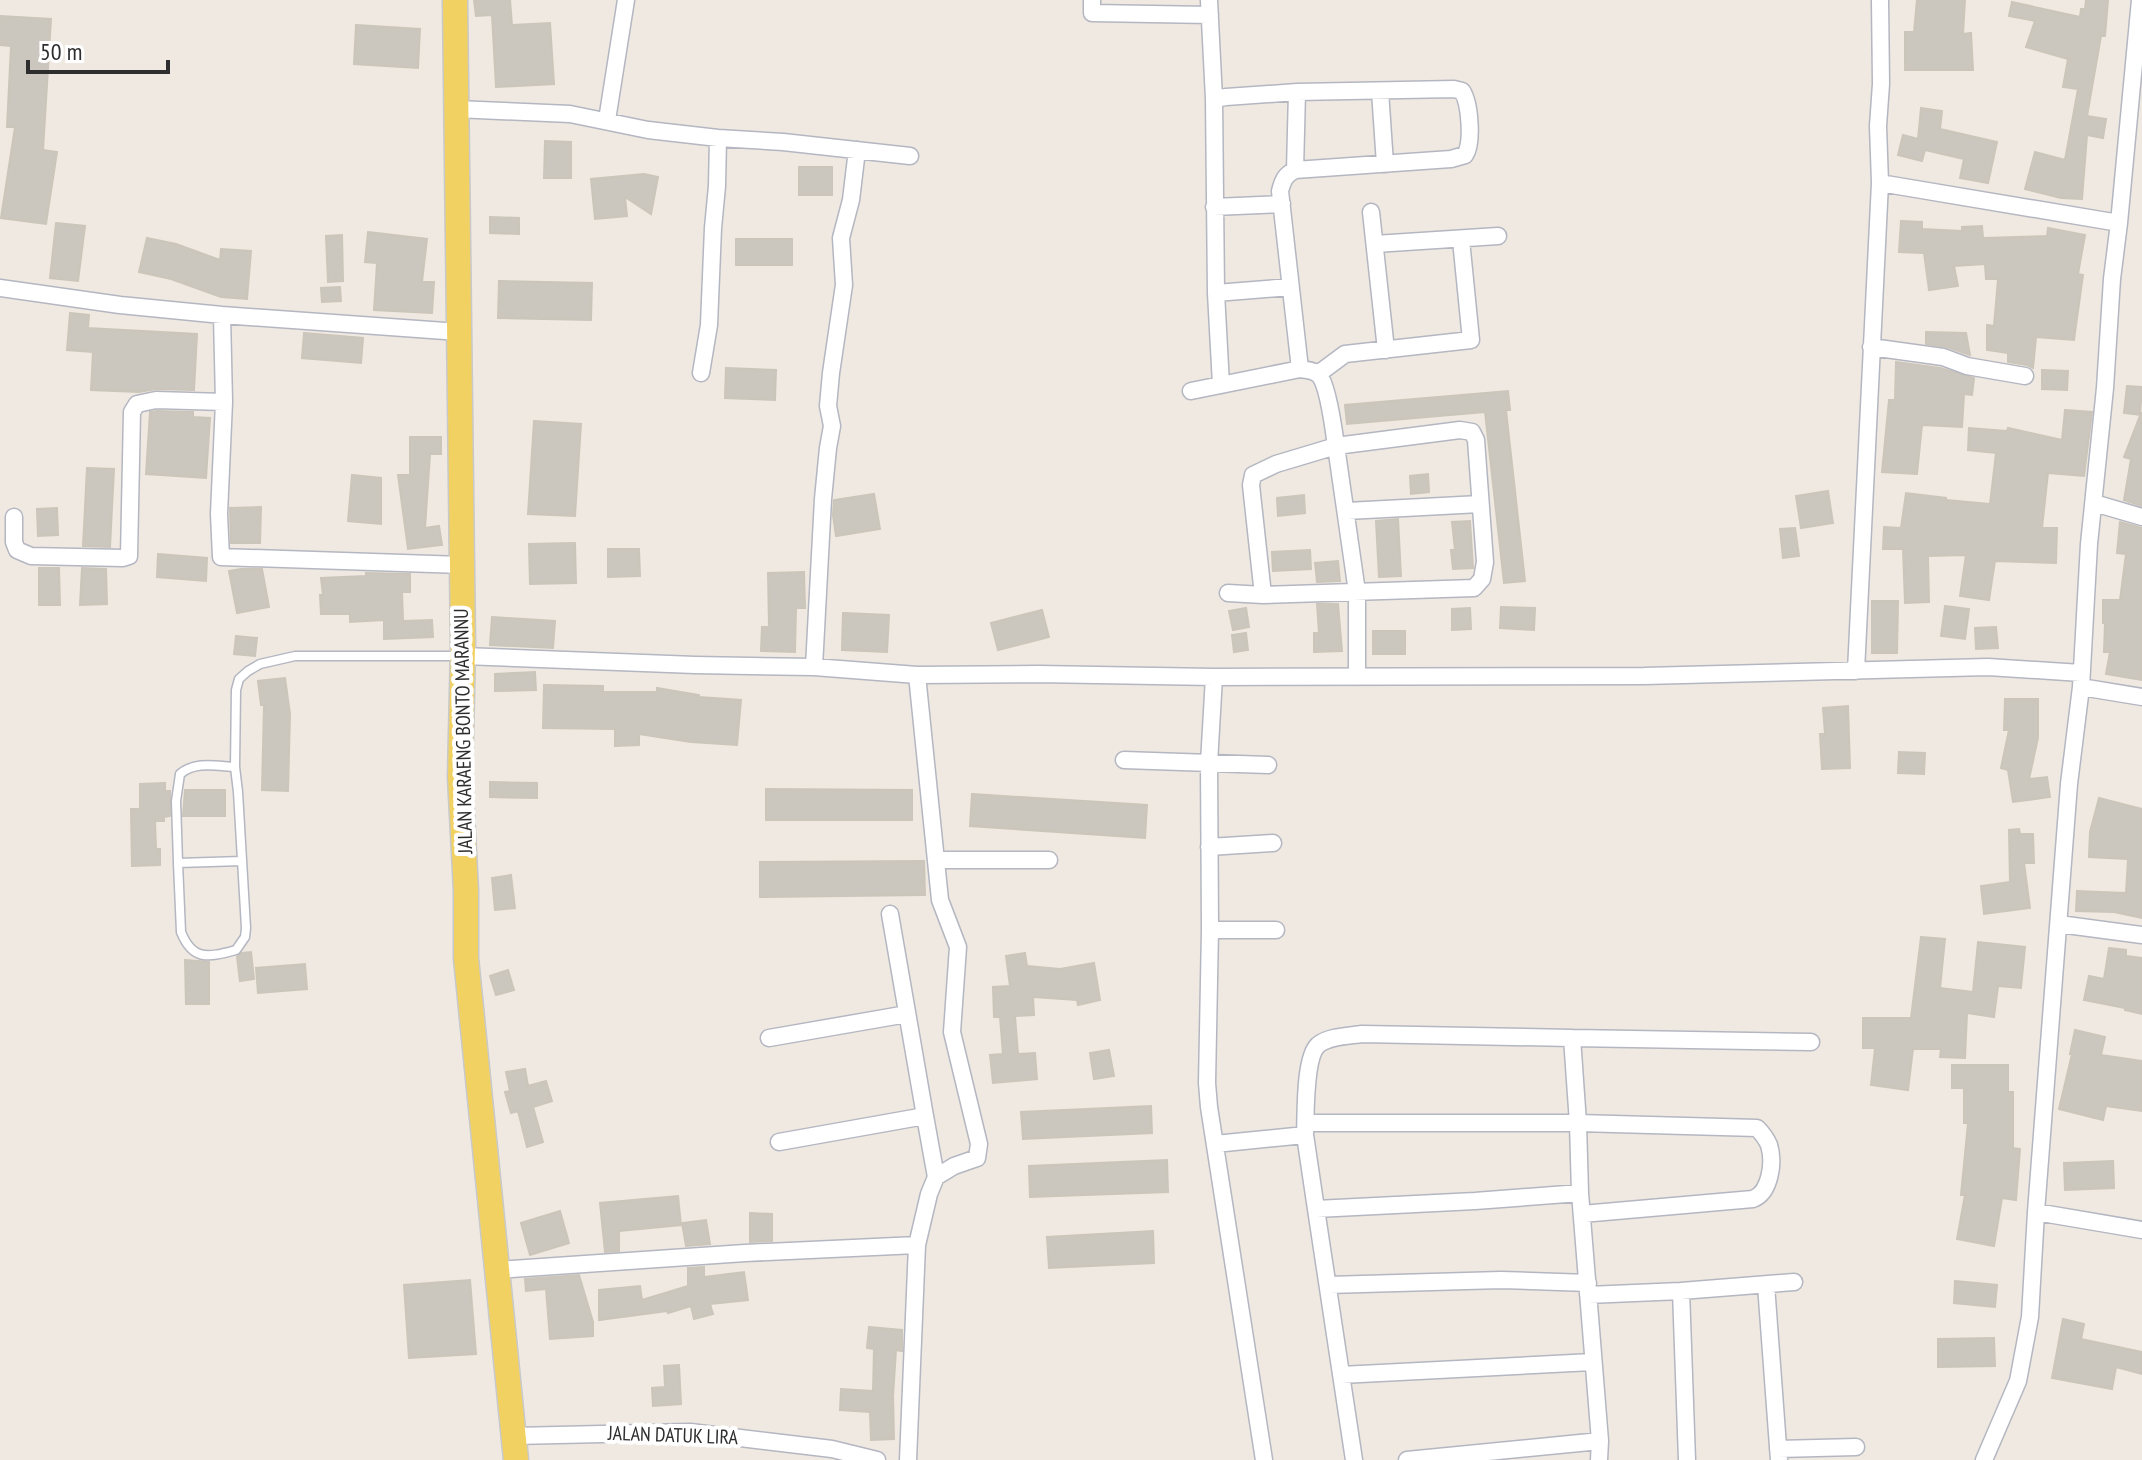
<svg xmlns="http://www.w3.org/2000/svg" width="2142" height="1460" font-family="'PT Sans Narrow',sans-serif">
  <style>
    .building { fill: #cbc7bf; stroke: #cbc5ba; stroke-width: 2 }
    .lines { fill: none; stroke-linecap: round; stroke-linejoin: round }
    .service-casing { stroke: #b4b7c1; stroke-width: 11 }
    .minor-casing { stroke: #b4b7c1; stroke-width: 19 }
    .primary-casing { stroke: #c9c9c9; stroke-width: 27 }
    .service { stroke: #fff; stroke-width: 8 }
    .minor { stroke: #fff; stroke-width: 16 }
    .primary { stroke: #f2d163; stroke-width: 24 }
    .labels { text-anchor: middle; dominant-baseline: central; stroke-width: 8; stroke-linejoin: round; paint-order: stroke }
    .street-label { font-size: 20px; fill: #2e2e2e; stroke: #fff }
  </style>
  <rect width="100%" height="100%" fill="#efe9e1"/>
  <path class="building" d="M 474,0 L 510,0 L 512,25 L 550,23 L 554,84 L 496,87 L 492,15 L 476,16 Z
    M 1917,0 L 1965,0 L 1963,34 L 1971,33 L 1973,70 L 1905,70 L 1905,32 L 1914,32 Z
    M 2086,0 L 2108,0 L 2105,36 L 2101,36 L 2087,116 L 2106,119 L 2103,138 L 2087,135 L 2082,199 L 2061,198 L 2025,189 L 2035,152 L 2065,160 L 2078,89 L 2063,87 L 2068,59 L 2026,47 L 2035,21 L 2009,16 L 2012,2 L 2080,17 L 2081,9 L 2085,9 Z
    M 0,16 L 51,19 L 43,150 L 57,152 L 46,224 L 1,218 L 15,127 L 7,127 L 11,46 L 0,45 Z
    M 356,25 L 420,29 L 418,68 L 354,64 Z
    M 1921,108 L 1942,111 L 1940,129 L 1997,142 L 1988,183 L 1960,178 L 1964,159 L 1925,150 L 1922,161 L 1898,155 L 1903,135 L 1918,139 Z
    M 545,141 L 571,142 L 571,178 L 544,178 Z
    M 799,167 L 832,167 L 832,195 L 799,195 Z
    M 644,174 L 658,177 L 651,214 L 625,197 L 627,216 L 595,219 L 591,179 Z
    M 490,217 L 519,218 L 519,234 L 490,233 Z
    M 1901,221 L 1922,222 L 1922,229 L 1962,231 L 1962,227 L 1982,226 L 1983,238 L 2047,236 L 2048,228 L 2085,235 L 2078,274 L 2083,275 L 2074,340 L 2036,337 L 2033,368 L 2027,365 L 2008,362 L 2008,353 L 1987,350 L 1987,325 L 1994,326 L 1998,279 L 1986,279 L 1985,264 L 1954,266 L 1958,286 L 1929,290 L 1924,253 L 1899,252 Z
    M 56,223 L 85,226 L 78,281 L 50,278 Z
    M 368,232 L 427,239 L 422,282 L 434,282 L 432,313 L 374,310 L 377,263 L 365,262 Z
    M 342,235 L 343,281 L 328,282 L 326,236 Z
    M 147,238 L 176,244 L 220,260 L 221,249 L 251,251 L 247,299 L 221,297 L 171,279 L 139,272 Z
    M 736,239 L 792,239 L 792,265 L 736,265 Z
    M 499,281 L 592,283 L 591,320 L 498,318 Z
    M 340,287 L 341,301 L 322,302 L 321,288 Z
    M 70,313 L 89,315 L 88,328 L 197,334 L 194,390 L 156,389 L 139,392 L 91,390 L 93,352 L 67,350 Z
    M 1926,332 L 1966,333 L 1970,355 L 1947,347 L 1926,344 Z
    M 304,333 L 363,338 L 361,363 L 302,358 Z
    M 1896,362 L 1940,368 L 1974,378 L 1972,395 L 1964,394 L 1962,427 L 1922,425 L 1917,474 L 1882,472 L 1889,400 L 1895,400 Z
    M 726,368 L 776,370 L 775,400 L 725,398 Z
    M 2042,370 L 2068,371 L 2067,390 L 2042,389 Z
    M 2127,386 L 2142,387 L 2140,415 L 2124,413 Z
    M 1508,391 L 1510,410 L 1506,410 L 1525,581 L 1504,583 L 1485,412 L 1347,424 L 1345,405 Z
    M 2065,410 L 2092,412 L 2084,476 L 2048,473 L 2042,528 L 2057,528 L 2056,563 L 1995,561 L 1989,600 L 1960,596 L 1966,555 L 1928,556 L 1929,602 L 1905,603 L 1903,549 L 1883,549 L 1884,527 L 1901,528 L 1906,493 L 1946,498 L 1946,500 L 1990,504 L 1996,453 L 1968,450 L 1969,428 L 2007,431 L 2008,428 L 2062,440 Z
    M 157,411 L 193,412 L 193,417 L 210,418 L 206,478 L 146,474 L 150,412 Z
    M 2141,413 L 2142,413 L 2142,506 L 2124,500 L 2131,459 L 2124,457 Z
    M 534,421 L 581,424 L 575,516 L 528,514 Z
    M 410,437 L 441,437 L 441,454 L 430,454 L 425,528 L 439,526 L 442,545 L 408,549 L 398,475 L 410,475 Z
    M 87,468 L 114,469 L 110,547 L 83,546 Z
    M 1428,474 L 1429,492 L 1411,494 L 1410,476 Z
    M 352,475 L 381,478 L 381,524 L 348,521 Z
    M 1828,491 L 1833,523 L 1801,528 L 1796,496 Z
    M 874,494 L 880,529 L 836,536 L 833,515 L 834,500 Z
    M 1304,495 L 1305,513 L 1278,516 L 1277,498 Z
    M 261,507 L 260,543 L 231,543 L 230,508 Z
    M 57,508 L 58,535 L 38,536 L 37,509 Z
    M 1398,519 L 1401,576 L 1379,577 L 1376,521 Z
    M 1470,521 L 1473,568 L 1453,569 L 1451,550 L 1455,550 L 1452,522 Z
    M 2120,522 L 2142,528 L 2142,680 L 2106,674 L 2110,652 L 2104,652 L 2105,623 L 2103,623 L 2103,600 L 2120,600 L 2126,554 L 2117,553 Z
    M 1795,528 L 1799,556 L 1783,558 L 1780,529 Z
    M 575,543 L 576,583 L 530,584 L 529,544 Z
    M 608,549 L 639,549 L 640,576 L 608,577 Z
    M 1310,550 L 1311,569 L 1273,571 L 1272,552 Z
    M 158,554 L 207,558 L 206,581 L 157,577 Z
    M 1338,561 L 1340,581 L 1317,582 L 1315,563 Z
    M 39,568 L 59,568 L 60,605 L 39,605 Z
    M 82,568 L 106,569 L 107,604 L 80,605 Z
    M 241,569 L 262,569 L 269,607 L 237,613 L 229,571 Z
    M 804,572 L 805,608 L 796,608 L 795,652 L 761,651 L 762,627 L 769,627 L 768,573 Z
    M 366,573 L 410,574 L 410,592 L 402,592 L 403,621 L 432,620 L 433,637 L 384,639 L 384,620 L 350,622 L 350,614 L 321,614 L 320,595 L 323,595 L 321,578 L 366,576 Z
    M 1872,601 L 1898,601 L 1897,653 L 1872,653 Z
    M 1317,604 L 1338,604 L 1342,651 L 1314,652 L 1314,633 L 1319,633 Z
    M 1945,606 L 1969,609 L 1965,639 L 1941,636 Z
    M 1501,607 L 1535,608 L 1534,630 L 1500,628 Z
    M 1246,608 L 1249,627 L 1233,630 L 1229,611 Z
    M 1470,608 L 1471,629 L 1452,630 L 1452,609 Z
    M 1042,610 L 1049,637 L 998,650 L 991,623 Z
    M 843,613 L 889,615 L 887,652 L 842,650 Z
    M 492,617 L 555,621 L 553,648 L 490,645 Z
    M 1996,627 L 1998,648 L 1976,649 L 1975,628 Z
    M 1373,631 L 1405,631 L 1405,654 L 1373,654 Z
    M 1246,633 L 1248,650 L 1234,652 L 1232,635 Z
    M 236,636 L 257,638 L 255,656 L 234,654 Z
    M 535,672 L 536,690 L 495,691 L 495,674 Z
    M 285,678 L 290,714 L 288,791 L 262,790 L 264,705 L 261,705 L 258,681 Z
    M 544,685 L 603,686 L 603,692 L 657,692 L 657,688 L 699,695 L 699,697 L 741,700 L 737,745 L 691,742 L 639,734 L 639,745 L 615,746 L 615,729 L 543,728 Z
    M 2005,699 L 2038,699 L 2038,738 L 2029,779 L 2047,777 L 2050,797 L 2013,802 L 2008,770 L 2001,768 L 2009,730 L 2004,730 Z
    M 1848,706 L 1850,768 L 1822,769 L 1820,734 L 1825,734 L 1823,708 Z
    M 1899,752 L 1925,753 L 1924,774 L 1898,773 Z
    M 490,782 L 537,783 L 537,798 L 490,797 Z
    M 165,783 L 165,791 L 170,791 L 170,816 L 164,817 L 164,821 L 155,821 L 156,849 L 160,849 L 160,865 L 132,866 L 131,809 L 140,809 L 140,784 Z
    M 766,789 L 912,790 L 912,820 L 766,820 Z
    M 185,790 L 225,790 L 225,816 L 183,816 Z
    M 972,794 L 1147,805 L 1145,838 L 970,826 Z
    M 2099,798 L 2142,809 L 2142,918 L 2114,912 L 2076,911 L 2077,891 L 2126,893 L 2128,859 L 2089,857 L 2090,832 Z
    M 2019,829 L 2020,834 L 2033,834 L 2034,863 L 2024,863 L 2030,908 L 1984,914 L 1981,886 L 2010,882 L 2009,830 Z
    M 924,861 L 925,895 L 760,897 L 760,862 Z
    M 511,875 L 515,908 L 495,910 L 492,878 Z
    M 1921,937 L 1945,939 L 1940,988 L 1973,992 L 1978,942 L 2025,947 L 2021,988 L 1998,986 L 1994,1017 L 1967,1013 L 1965,1058 L 1940,1057 L 1941,1049 L 1913,1049 L 1908,1090 L 1871,1085 L 1875,1048 L 1863,1048 L 1863,1018 L 1911,1018 Z
    M 2109,948 L 2126,950 L 2126,956 L 2142,958 L 2142,1014 L 2125,1010 L 2125,1008 L 2084,1000 L 2089,976 L 2104,979 Z
    M 251,952 L 254,979 L 240,981 L 237,957 L 242,953 Z
    M 1025,953 L 1027,966 L 1060,969 L 1094,963 L 1100,1000 L 1078,1005 L 1077,1000 L 1033,997 L 1034,1015 L 1015,1016 L 1018,1054 L 1035,1053 L 1037,1079 L 993,1083 L 990,1055 L 1003,1054 L 1000,1017 L 994,1017 L 993,987 L 1010,986 L 1006,956 Z
    M 185,960 L 209,962 L 209,1004 L 186,1004 Z
    M 305,964 L 307,989 L 258,993 L 256,968 Z
    M 508,970 L 514,990 L 496,995 L 490,976 Z
    M 2075,1030 L 2105,1037 L 2101,1055 L 2142,1061 L 2142,1111 L 2106,1106 L 2103,1120 L 2059,1109 L 2072,1054 L 2070,1054 Z
    M 1109,1050 L 1114,1076 L 1094,1079 L 1090,1053 Z
    M 1952,1065 L 2008,1065 L 2008,1092 L 2013,1092 L 2013,1148 L 2020,1149 L 2016,1200 L 2002,1198 L 1994,1246 L 1957,1239 L 1965,1195 L 1961,1195 L 1968,1123 L 1964,1123 L 1964,1088 L 1952,1088 Z
    M 525,1069 L 528,1086 L 546,1081 L 552,1101 L 533,1107 L 543,1142 L 527,1147 L 518,1111 L 511,1113 L 505,1092 L 510,1091 L 506,1072 Z
    M 1151,1106 L 1152,1133 L 1023,1139 L 1021,1112 Z
    M 1167,1160 L 1168,1192 L 1030,1197 L 1029,1166 Z
    M 2113,1161 L 2114,1188 L 2065,1190 L 2064,1163 Z
    M 678,1196 L 681,1225 L 619,1231 L 619,1251 L 605,1252 L 600,1203 Z
    M 560,1211 L 569,1243 L 530,1255 L 521,1223 Z
    M 750,1213 L 772,1214 L 772,1241 L 750,1242 Z
    M 706,1220 L 710,1244 L 686,1246 L 682,1223 Z
    M 1153,1231 L 1154,1263 L 1049,1268 L 1047,1237 Z
    M 704,1267 L 704,1277 L 744,1272 L 748,1300 L 710,1304 L 713,1314 L 694,1319 L 691,1306 L 668,1313 L 667,1311 L 599,1320 L 599,1290 L 640,1286 L 642,1300 L 688,1286 L 688,1268 Z
    M 579,1275 L 593,1322 L 593,1336 L 550,1339 L 546,1289 L 526,1291 L 525,1279 Z
    M 470,1280 L 476,1354 L 409,1358 L 404,1285 Z
    M 1955,1281 L 1997,1285 L 1995,1307 L 1954,1303 Z
    M 2063,1319 L 2084,1324 L 2081,1339 L 2142,1352 L 2142,1374 L 2116,1367 L 2112,1389 L 2052,1378 Z
    M 869,1327 L 902,1330 L 902,1351 L 896,1350 L 893,1396 L 894,1439 L 871,1440 L 870,1412 L 840,1410 L 841,1389 L 873,1391 L 874,1349 L 867,1348 Z
    M 1994,1338 L 1995,1366 L 1938,1367 L 1938,1339 Z
    M 679,1365 L 681,1404 L 653,1406 L 652,1388 L 665,1387 L 664,1366 Z"/>
  <g class="lines">
    <defs>
      <path id="service" d="M 235,767 C 216,766 195,761 180,774 L 176,801 L 178,863 L 242,861
        M 178,863 L 181,932 C 193,962 209,957 236,950 L 245,937 L 246,928 L 238,792 L 235,767 L 236,690 L 239,679 L 248,671 L 260,664 L 295,656 L 458,656"/>
      <path id="minor" d="M 1092,0 L 1092,13 L 1210,15
        M 1209,0 L 1214,99
        M 1380,91 L 1385,164
        M 456,109 L 570,114 L 648,130 L 718,138 L 783,142 L 910,156
        M 607,120 L 626,0
        M 1295,170 L 1297,92
        M 1880,183 L 2119,223
        M 1214,207 L 1282,204
        M 1371,212 L 1386,350
        M 1375,244 L 1498,236
        M 0,288 L 120,305 L 222,315 L 459,332
        M 1216,293 L 1290,287
        M 1871,347 L 1943,357 L 1967,366 L 2025,376
        M 701,373 L 709,325 L 713,228 L 717,186 L 718,138
        M 1318,374 L 1345,354 L 1471,340 L 1461,240
        M 1221,385 L 1216,293 L 1214,99 L 1226,97 L 1297,92 L 1454,89 L 1462,91 C 1470,103 1473,143 1465,155 L 1451,159 L 1295,170 C 1285,175 1283,180 1280,191 L 1300,369
        M 1191,391 L 1300,369 C 1306,370 1314,370 1319,375 C 1328,385 1334,431 1336,446 L 1460,430 L 1472,432 L 1476,440 L 1485,562 L 1482,579 L 1474,588 L 1263,595 L 1228,593
        M 224,402 L 219,514 L 221,557 L 462,565
        M 2094,503 L 2142,517
        M 1347,511 L 1480,504
        M 14,517 L 14,542 L 17,550 L 31,556 L 123,558 L 129,556 L 132,412 L 137,404 L 156,400 L 224,402 L 222,315
        M 1263,595 L 1251,485 L 1253,475 L 1276,464 L 1336,446 L 1357,592 L 1357,676
        M 463,656 L 695,665 L 814,667 L 917,675 L 1038,674 L 1214,677 L 1644,676 L 1988,667 L 2081,673
        M 814,667 L 823,499 L 828,448 L 832,426 L 828,406 L 831,373 L 844,285 L 841,238 L 851,200 L 857,150
        M 1856,671 L 1880,183 L 1878,126 L 1881,84 L 1880,0
        M 1214,677 L 1209,763 L 1210,930 L 1207,1083 L 1209,1107 L 1264,1460
        M 2081,687 L 2142,697
        M 1124,760 L 1268,765
        M 1209,847 L 1273,843
        M 936,860 L 1049,860
        M 890,914 L 925,1116
        M 2059,924 L 2142,935
        M 1210,930 L 1276,930
        M 769,1038 L 907,1014
        M 1306,1123 L 1578,1123 L 1757,1128 C 1762,1133 1766,1138 1769,1145 C 1774,1161 1771,1192 1753,1199 L 1582,1214
        M 1305,1135 L 1316,1209 L 1475,1201 L 1580,1193 L 1600,1441
        M 779,1142 L 925,1116 L 936,1177
        M 1215,1144 L 1305,1135 C 1306,1115 1304,1058 1318,1045 C 1329,1036 1349,1036 1362,1034 L 1572,1038
        M 1580,1193 L 1578,1123 L 1572,1038 L 1811,1042
        M 1316,1209 L 1354,1460
        M 2036,1212 L 2142,1230
        M 498,1270 L 745,1253 L 917,1245
        M 1328,1285 L 1501,1280 L 1588,1283
        M 1766,1285 L 1779,1460
        M 1681,1291 L 1687,1460
        M 1588,1295 L 1681,1291 L 1794,1282
        M 1341,1375 L 1592,1362
        M 514,1436 L 690,1432 L 832,1449 L 877,1460
        M 1778,1449 L 1856,1447
        M 908,1460 L 917,1245 L 929,1194 L 936,1177 L 954,1166 L 977,1158 L 979,1144 L 952,1032 L 958,947 L 940,900 L 917,675
        M 1407,1460 L 1600,1441 L 1599,1460
        M 1984,1460 L 2018,1381 L 2030,1317 L 2036,1212 L 2069,784 L 2081,687 L 2089,544 L 2105,388 L 2112,279 L 2119,223 L 2140,0"/>
      <path id="primary" d="M 455,0 L 463,647 L 460,777 L 466,891 L 466,958 L 516,1460"/>
    </defs>
    <use href="#service" class="service-casing"/>
    <use href="#minor" class="minor-casing"/>
    <use href="#primary" class="primary-casing"/>
    <use href="#service" class="service"/>
    <use href="#minor" class="minor"/>
    <use href="#primary" class="primary"/>
  </g>
  <g class="labels">
    <g class="street-label">
      <text transform="translate(463 731) rotate(-91)">JALAN KARAENG BONTO MARANNU</text>
      <text transform="translate(673 1435) rotate(2)">JALAN DATUK LIRA</text>
    </g>
  </g>
  <path d="M28 60v12h140v-12" fill="none" stroke="#2e2e2e" stroke-width="4"/>
  <text x="40" y="60" font-size="24" fill="#2e2e2e" stroke="#ffffff" stroke-width="6" paint-order="stroke">50 m</text>
</svg>
